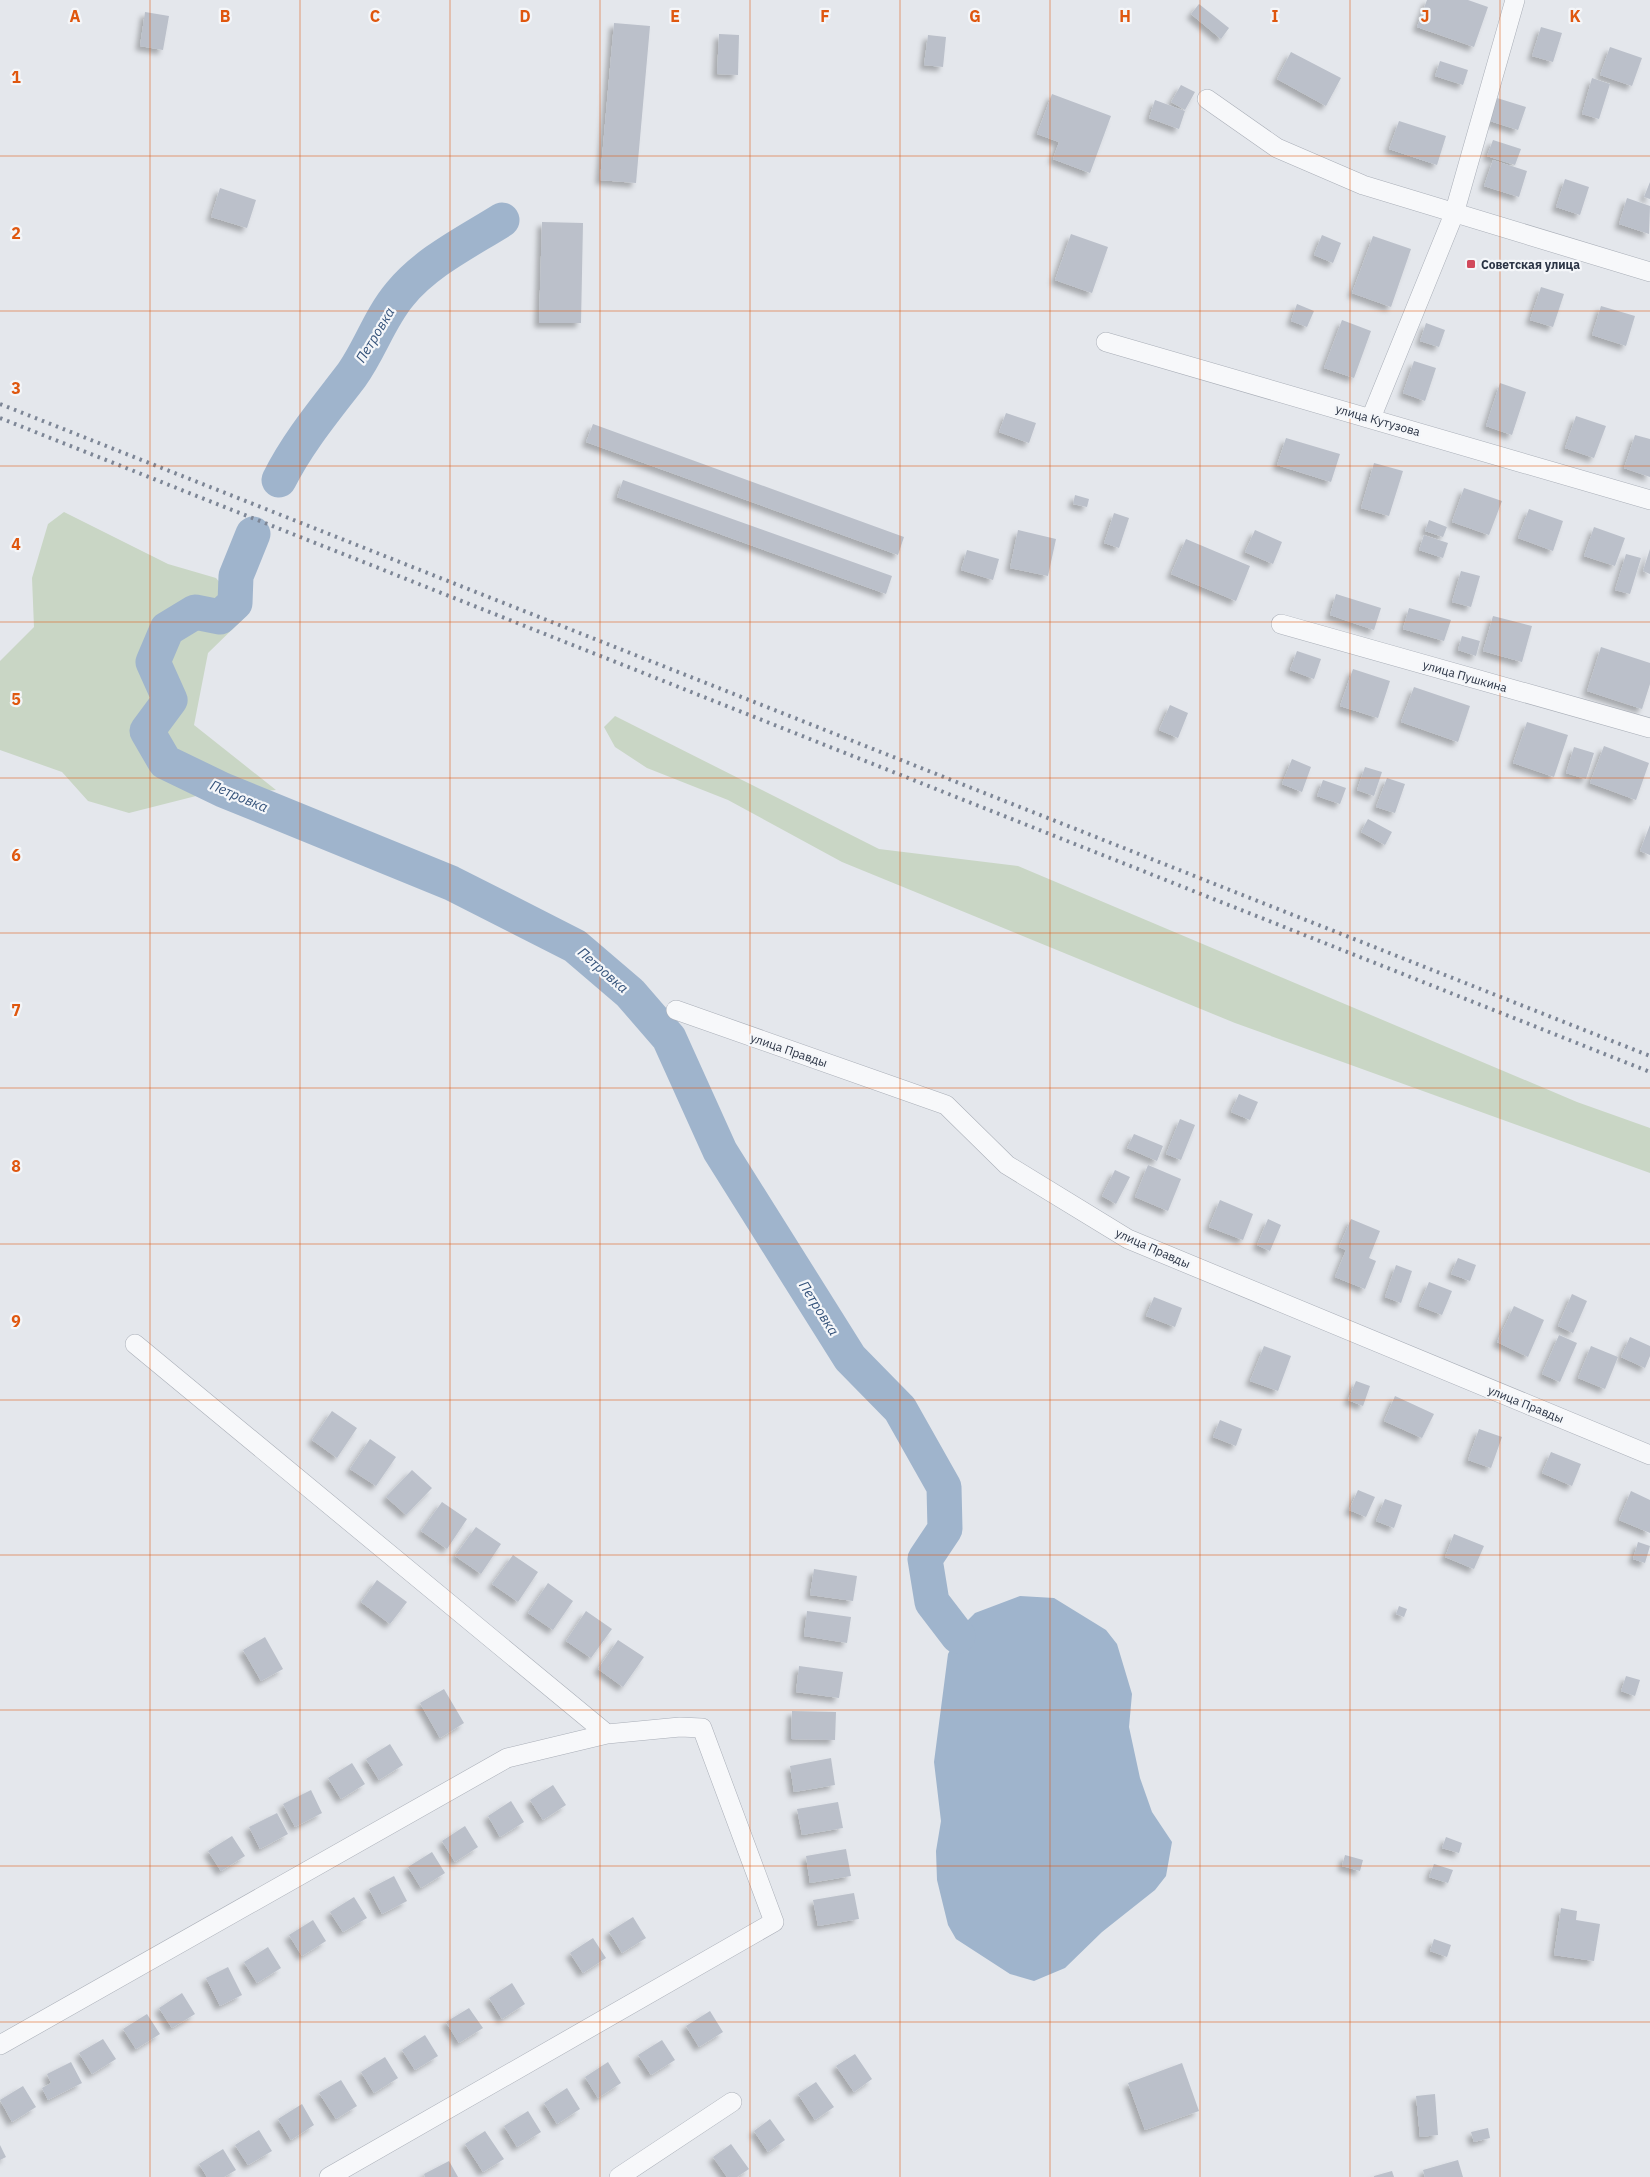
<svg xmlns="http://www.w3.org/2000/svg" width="1650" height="2177" font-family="'IBM Plex Sans',sans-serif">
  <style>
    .green { fill: #c9d6c5 }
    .water { fill: #9fb4cc }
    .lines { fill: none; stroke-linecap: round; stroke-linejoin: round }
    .river { stroke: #9fb4cc; stroke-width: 35 }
    .building { fill: #bbc0ca; filter: url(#shadow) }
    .street-casing { stroke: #a9aeb7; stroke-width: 20 }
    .street { stroke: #f7f8fa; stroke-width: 19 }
    .rail { stroke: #7d8696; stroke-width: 4; stroke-dasharray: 2.5 5; stroke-linecap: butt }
    .grid { fill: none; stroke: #df570f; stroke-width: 1; stroke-opacity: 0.55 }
    .poi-dot { fill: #d1495b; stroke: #f4f6f9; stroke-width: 2 }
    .labels { text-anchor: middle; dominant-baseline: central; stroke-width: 4.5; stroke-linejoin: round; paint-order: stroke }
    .poi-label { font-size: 12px; font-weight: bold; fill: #2b3445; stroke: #f4f6f9; text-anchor: start }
    .street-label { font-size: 12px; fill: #2b3445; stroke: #f4f6f9 }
    .water-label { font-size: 14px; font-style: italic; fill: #34527a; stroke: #f4f6f9 }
    .grid-label { font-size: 16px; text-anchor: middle; font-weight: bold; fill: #df570f; stroke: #f4f6f9; stroke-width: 4.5; stroke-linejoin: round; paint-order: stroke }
  </style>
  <defs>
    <filter id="shadow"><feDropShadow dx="-4.5" dy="4.5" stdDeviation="2.5" flood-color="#0004"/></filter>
  </defs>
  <rect width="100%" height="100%" fill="#e4e7ec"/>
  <path class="green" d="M 64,512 L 168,564 L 216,578 L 247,615 L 208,653 L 194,725 L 276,790 L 196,796 L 129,813 L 88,801 L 62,772 L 0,750 L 0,661 L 34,627 L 32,578 L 48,524 Z
    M 615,716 L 879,849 L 1018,866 L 1577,1102 L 1650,1128 L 1650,1173 L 1235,1023 L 842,862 L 728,800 L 647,768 L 615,747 L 604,727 Z"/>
  <path class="water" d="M 1020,1596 L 1054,1598 L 1106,1630 L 1117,1644 L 1132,1694 L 1129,1727 L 1140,1778 L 1152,1812 L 1172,1842 L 1166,1876 L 1155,1890 L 1102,1932 L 1065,1968 L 1034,1981 L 1010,1974 L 956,1939 L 948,1925 L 937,1880 L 936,1851 L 941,1821 L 934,1762 L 948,1654 L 963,1625 L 975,1613 Z"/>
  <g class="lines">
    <path class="river" d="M 279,480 C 298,442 325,410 351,376 C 370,350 379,319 400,294 C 426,262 467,242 502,220
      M 253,534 L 236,576 L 235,603 L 220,617 L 195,612 L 167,629 L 153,662 L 170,700 L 147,731 L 165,762 L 223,790 L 451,883 L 575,946 L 630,993 L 669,1038 L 720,1151 L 850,1358 L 900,1409 L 944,1487 L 945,1529 L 925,1559 L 932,1602 L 958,1636"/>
  </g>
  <path class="building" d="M 1427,0 L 1468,0 L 1488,7 L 1474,47 L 1417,27 Z
    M 1199,4 L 1229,28 L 1221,39 L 1191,14 Z
    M 145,12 L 169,16 L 163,50 L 140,46 Z
    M 614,23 L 650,26 L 636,183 L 600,180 Z
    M 1541,27 L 1562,33 L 1553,62 L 1532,56 Z
    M 719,34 L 739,35 L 738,75 L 717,74 Z
    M 928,35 L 946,37 L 943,67 L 924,65 Z
    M 1610,47 L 1642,58 L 1632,86 L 1600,75 Z
    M 1291,52 L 1341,78 L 1326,106 L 1277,79 Z
    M 1440,61 L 1468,70 L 1463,85 L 1435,76 Z
    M 1592,78 L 1610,84 L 1599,119 L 1582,114 Z
    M 1181,85 L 1195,92 L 1185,110 L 1171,102 Z
    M 1052,94 L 1111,116 L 1090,173 L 1053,159 L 1059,142 L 1037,134 Z
    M 1497,98 L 1526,107 L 1518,130 L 1490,121 Z
    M 1155,100 L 1185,111 L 1179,129 L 1149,118 Z
    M 1399,121 L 1446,136 L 1437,165 L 1389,149 Z
    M 1493,140 L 1521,149 L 1515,165 L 1487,156 Z
    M 1493,160 L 1527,171 L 1519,197 L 1484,186 Z
    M 1565,179 L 1589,187 L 1580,215 L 1556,207 Z
    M 1650,182 L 1650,199 L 1644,197 Z
    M 220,188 L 256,200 L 247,228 L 211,217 Z
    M 1627,198 L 1650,206 L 1649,234 L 1619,224 Z
    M 542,222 L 583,223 L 581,323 L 539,323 Z
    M 1071,234 L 1108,247 L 1092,293 L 1055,280 Z
    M 1322,235 L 1341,243 L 1333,263 L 1314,255 Z
    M 1373,236 L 1411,249 L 1391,307 L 1352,293 Z
    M 1541,287 L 1564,294 L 1553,327 L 1530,320 Z
    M 1297,304 L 1314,311 L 1307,327 L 1291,321 Z
    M 1601,306 L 1635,316 L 1626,346 L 1592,335 Z
    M 1342,320 L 1371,331 L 1354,378 L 1324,368 Z
    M 1426,323 L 1445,330 L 1439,347 L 1420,341 Z
    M 1414,361 L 1436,368 L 1425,401 L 1403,393 Z
    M 1500,383 L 1526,392 L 1512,435 L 1486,426 Z
    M 1006,413 L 1036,423 L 1029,443 L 999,432 Z
    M 1576,416 L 1606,426 L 1594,458 L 1565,448 Z
    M 593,424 L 904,537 L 898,555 L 586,442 Z
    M 1635,435 L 1650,439 L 1650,477 L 1624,468 Z
    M 1286,438 L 1340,454 L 1331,482 L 1277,465 Z
    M 1374,463 L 1403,471 L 1389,516 L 1361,508 Z
    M 623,480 L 892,576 L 886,594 L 617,497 Z
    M 1464,488 L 1502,501 L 1489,535 L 1452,522 Z
    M 1075,495 L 1089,499 L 1087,507 L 1073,504 Z
    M 1529,509 L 1563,521 L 1553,551 L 1518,538 Z
    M 1114,513 L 1129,518 L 1119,548 L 1104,543 Z
    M 1429,520 L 1447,527 L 1443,537 L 1425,531 Z
    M 1594,527 L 1625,538 L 1615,566 L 1584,556 Z
    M 1018,530 L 1056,539 L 1048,576 L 1010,568 Z
    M 1255,530 L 1282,542 L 1273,564 L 1245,552 Z
    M 1424,535 L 1448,543 L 1443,558 L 1419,550 Z
    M 1186,539 L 1250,566 L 1236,601 L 1171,574 Z
    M 1650,549 L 1650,574 L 1643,571 Z
    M 967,550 L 999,559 L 993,580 L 961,570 Z
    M 1626,554 L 1641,558 L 1630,594 L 1615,590 Z
    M 1461,571 L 1480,576 L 1471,607 L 1452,602 Z
    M 1336,594 L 1381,608 L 1374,630 L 1330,615 Z
    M 1409,608 L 1451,620 L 1444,641 L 1403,629 Z
    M 1493,616 L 1532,626 L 1522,662 L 1483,651 Z
    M 1462,636 L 1480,641 L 1476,656 L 1458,650 Z
    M 1601,647 L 1650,663 L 1650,684 L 1642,709 L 1587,691 Z
    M 1297,651 L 1321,659 L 1314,679 L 1290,670 Z
    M 1353,669 L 1390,681 L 1378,718 L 1340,706 Z
    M 1414,687 L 1470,706 L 1458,742 L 1401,722 Z
    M 1170,705 L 1188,713 L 1178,738 L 1159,730 Z
    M 1527,722 L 1568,735 L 1554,777 L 1513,763 Z
    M 1604,746 L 1649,763 L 1636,800 L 1590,783 Z
    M 1574,747 L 1594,753 L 1586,779 L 1566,773 Z
    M 1292,759 L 1311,767 L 1302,792 L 1282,784 Z
    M 1365,767 L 1382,772 L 1374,796 L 1357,790 Z
    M 1387,778 L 1405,784 L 1395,813 L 1376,807 Z
    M 1323,780 L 1346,788 L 1340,804 L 1317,796 Z
    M 1368,819 L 1392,832 L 1385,845 L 1361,832 Z
    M 1650,825 L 1650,855 L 1640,851 Z
    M 1239,1094 L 1258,1102 L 1250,1120 L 1231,1112 Z
    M 1180,1119 L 1195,1125 L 1181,1160 L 1166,1154 Z
    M 1134,1134 L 1163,1146 L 1157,1161 L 1127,1148 Z
    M 1148,1165 L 1181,1179 L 1168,1211 L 1135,1197 Z
    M 1115,1170 L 1130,1177 L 1116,1204 L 1102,1196 Z
    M 1220,1200 L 1253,1214 L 1243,1240 L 1209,1227 Z
    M 1268,1219 L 1281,1225 L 1270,1251 L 1257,1245 Z
    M 1351,1219 L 1380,1231 L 1369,1258 L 1376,1261 L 1365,1289 L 1335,1277 L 1346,1250 L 1339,1247 Z
    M 1458,1258 L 1476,1265 L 1470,1281 L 1451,1274 Z
    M 1396,1265 L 1412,1271 L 1401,1303 L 1385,1297 Z
    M 1429,1282 L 1452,1291 L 1442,1315 L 1419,1306 Z
    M 1572,1294 L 1587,1301 L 1573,1333 L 1558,1326 Z
    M 1154,1297 L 1182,1308 L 1175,1327 L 1146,1316 Z
    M 1514,1306 L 1544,1320 L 1528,1357 L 1497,1342 Z
    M 1559,1335 L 1577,1343 L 1560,1382 L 1542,1374 Z
    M 1630,1337 L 1650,1346 L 1650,1356 L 1645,1368 L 1621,1357 Z
    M 1264,1346 L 1291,1356 L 1278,1391 L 1250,1381 Z
    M 1591,1346 L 1618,1357 L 1605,1389 L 1578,1378 Z
    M 1356,1381 L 1370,1386 L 1363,1406 L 1348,1400 Z
    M 1395,1396 L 1434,1414 L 1422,1438 L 1384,1421 Z
    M 332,1411 L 357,1428 L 337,1458 L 312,1440 Z
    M 1220,1420 L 1242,1429 L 1236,1446 L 1213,1437 Z
    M 1479,1429 L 1502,1437 L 1491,1468 L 1468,1460 Z
    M 370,1439 L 396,1457 L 376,1486 L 350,1469 Z
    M 1551,1452 L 1581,1464 L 1572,1486 L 1542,1473 Z
    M 412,1470 L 432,1488 L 406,1515 L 386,1497 Z
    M 1358,1490 L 1375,1497 L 1366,1517 L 1349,1510 Z
    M 1631,1491 L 1650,1500 L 1650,1533 L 1619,1520 Z
    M 1385,1499 L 1402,1505 L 1394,1528 L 1376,1521 Z
    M 442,1502 L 467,1519 L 447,1549 L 421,1531 Z
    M 476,1527 L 501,1544 L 481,1574 L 455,1556 Z
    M 1454,1534 L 1484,1546 L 1474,1569 L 1445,1557 Z
    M 1638,1542 L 1650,1546 L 1645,1563 L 1633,1559 Z
    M 513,1555 L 538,1572 L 518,1602 L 492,1584 Z
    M 814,1569 L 857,1576 L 853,1601 L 810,1595 Z
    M 377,1580 L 407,1602 L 390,1624 L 361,1602 Z
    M 548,1583 L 573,1601 L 553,1630 L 528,1613 Z
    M 1399,1606 L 1407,1609 L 1404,1617 L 1396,1614 Z
    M 586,1611 L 612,1629 L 591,1658 L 566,1641 Z
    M 807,1611 L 851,1617 L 847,1643 L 804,1636 Z
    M 265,1637 L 283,1669 L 261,1681 L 243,1650 Z
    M 618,1640 L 644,1657 L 623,1687 L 598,1669 Z
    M 799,1666 L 843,1672 L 839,1698 L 796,1692 Z
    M 1626,1676 L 1640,1680 L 1635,1696 L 1621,1691 Z
    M 444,1689 L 464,1723 L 440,1738 L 420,1703 Z
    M 792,1711 L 836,1712 L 835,1740 L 791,1739 Z
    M 390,1744 L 403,1765 L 379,1780 L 366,1759 Z
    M 831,1758 L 835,1785 L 794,1792 L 790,1766 Z
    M 352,1763 L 365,1784 L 341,1799 L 328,1778 Z
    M 553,1785 L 566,1805 L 543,1820 L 530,1800 Z
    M 311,1790 L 322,1813 L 295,1827 L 283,1804 Z
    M 511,1801 L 524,1822 L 500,1837 L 488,1816 Z
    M 838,1802 L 843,1828 L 802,1835 L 797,1809 Z
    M 277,1813 L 288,1834 L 260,1849 L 249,1827 Z
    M 465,1826 L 478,1847 L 455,1862 L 442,1841 Z
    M 232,1836 L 245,1856 L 221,1871 L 208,1851 Z
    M 1446,1837 L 1462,1843 L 1459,1853 L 1442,1848 Z
    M 846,1849 L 851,1876 L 810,1883 L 806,1856 Z
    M 432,1852 L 445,1873 L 421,1888 L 408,1867 Z
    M 1345,1855 L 1363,1860 L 1360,1871 L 1342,1866 Z
    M 1434,1864 L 1453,1870 L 1448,1883 L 1429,1877 Z
    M 394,1876 L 407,1901 L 382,1914 L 369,1889 Z
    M 854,1893 L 859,1919 L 818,1926 L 813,1900 Z
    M 354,1897 L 367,1918 L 343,1932 L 330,1912 Z
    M 1561,1908 L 1577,1911 L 1576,1920 L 1600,1924 L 1594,1961 L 1554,1955 Z
    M 633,1917 L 646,1938 L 622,1953 L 609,1932 Z
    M 313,1920 L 326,1941 L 302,1956 L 289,1935 Z
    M 593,1938 L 606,1958 L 583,1973 L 570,1953 Z
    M 1434,1939 L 1451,1945 L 1447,1957 L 1430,1951 Z
    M 268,1947 L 281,1968 L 257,1983 L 244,1962 Z
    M 228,1967 L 242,1995 L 220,2006 L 206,1978 Z
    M 512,1983 L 525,2004 L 502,2019 L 489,1998 Z
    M 182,1993 L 195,2014 L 172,2028 L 159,2008 Z
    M 469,2008 L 483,2028 L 459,2043 L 446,2022 Z
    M 710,2011 L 723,2032 L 699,2047 L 686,2026 Z
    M 147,2014 L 160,2034 L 136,2049 L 123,2029 Z
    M 425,2035 L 438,2056 L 415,2070 L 402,2050 Z
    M 103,2039 L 116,2059 L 92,2074 L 79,2053 Z
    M 662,2040 L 675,2060 L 651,2075 L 638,2055 Z
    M 855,2054 L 872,2079 L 854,2092 L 836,2066 Z
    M 385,2057 L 398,2078 L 374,2093 L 361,2072 Z
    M 71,2062 L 82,2083 L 48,2100 L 42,2088 L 51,2083 L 47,2074 Z
    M 608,2062 L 621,2083 L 598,2098 L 585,2077 Z
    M 1182,2063 L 1199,2111 L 1145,2130 L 1128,2083 Z
    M 341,2080 L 357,2106 L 336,2119 L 319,2093 Z
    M 816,2082 L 834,2107 L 815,2120 L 798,2094 Z
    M 23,2086 L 36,2107 L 12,2122 L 0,2100 Z
    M 567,2088 L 580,2109 L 557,2124 L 544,2103 Z
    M 1435,2094 L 1438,2135 L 1420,2137 L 1416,2096 Z
    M 302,2104 L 314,2125 L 291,2140 L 278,2119 Z
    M 528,2111 L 541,2132 L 517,2147 L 504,2126 Z
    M 770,2119 L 785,2140 L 768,2152 L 754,2131 Z
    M 1488,2128 L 1490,2138 L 1474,2142 L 1471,2132 Z
    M 259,2130 L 272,2151 L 248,2165 L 235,2145 Z
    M 485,2131 L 504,2159 L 483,2172 L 465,2144 Z
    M 731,2144 L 749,2169 L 737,2177 L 727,2177 L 713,2157 Z
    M 0,2145 L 6,2157 L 0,2160 Z
    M 223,2149 L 236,2170 L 224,2177 L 207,2177 L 199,2164 Z
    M 1458,2160 L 1463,2177 L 1425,2177 L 1423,2170 Z
    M 449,2161 L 458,2177 L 425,2177 L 424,2174 Z
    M 1392,2171 L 1394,2177 L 1374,2177 L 1374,2176 Z"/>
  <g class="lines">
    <defs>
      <path id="street" d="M 1207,99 L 1277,148 L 1363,185 L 1650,272
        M 1106,342 L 1650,500
        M 1371,418 L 1454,214 L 1515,0
        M 1281,624 L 1650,728
        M 676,1010 L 946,1105 L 1007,1165 L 1128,1239 L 1650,1455
        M 135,1344 L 607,1734
        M 0,2045 L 507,1758 L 607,1734 L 680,1727 L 702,1728 L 774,1922 L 329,2177
        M 619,2177 L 732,2102"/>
    </defs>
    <use href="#street" class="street-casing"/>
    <use href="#street" class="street"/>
    <path class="rail" d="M 0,404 L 1650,1056
      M 0,418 L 1650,1072"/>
  </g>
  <path class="grid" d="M 150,0 L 150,2177M 300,0 L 300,2177M 450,0 L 450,2177M 600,0 L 600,2177M 750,0 L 750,2177M 900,0 L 900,2177M 1050,0 L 1050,2177M 1200,0 L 1200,2177M 1350,0 L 1350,2177M 1500,0 L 1500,2177M 0,156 L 1650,156M 0,311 L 1650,311M 0,466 L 1650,466M 0,622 L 1650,622M 0,778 L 1650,778M 0,933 L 1650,933M 0,1088 L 1650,1088M 0,1244 L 1650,1244M 0,1400 L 1650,1400M 0,1555 L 1650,1555M 0,1710 L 1650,1710M 0,1866 L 1650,1866M 0,2022 L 1650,2022"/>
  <rect class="poi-dot" x="1466" y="259" width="10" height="10" rx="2.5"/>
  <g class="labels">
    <g class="poi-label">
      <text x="1481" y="264">Советская улица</text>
    </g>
    <g class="street-label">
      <text transform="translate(1378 420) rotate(16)">улица Кутузова</text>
      <text transform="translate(1465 676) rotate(16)">улица Пушкина</text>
      <text transform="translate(789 1050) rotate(19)">улица Правды</text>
      <text transform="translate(1153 1248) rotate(24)">улица Правды</text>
      <text transform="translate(1526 1404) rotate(22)">улица Правды</text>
    </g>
    <g class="water-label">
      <text transform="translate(375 335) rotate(-59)">Петровка</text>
      <text transform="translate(239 796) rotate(23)">Петровка</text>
      <text transform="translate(603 970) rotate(41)">Петровка</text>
      <text transform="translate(819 1308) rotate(58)">Петровка</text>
    </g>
  </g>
  <g class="grid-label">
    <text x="75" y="22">A</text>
    <text x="225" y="22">B</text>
    <text x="375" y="22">C</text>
    <text x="525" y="22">D</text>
    <text x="675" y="22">E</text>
    <text x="825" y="22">F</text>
    <text x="975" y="22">G</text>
    <text x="1125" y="22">H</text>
    <text x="1275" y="22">I</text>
    <text x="1425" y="22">J</text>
    <text x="1575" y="22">K</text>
    <text x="16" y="83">1</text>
    <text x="16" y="239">2</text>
    <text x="16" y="394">3</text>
    <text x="16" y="550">4</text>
    <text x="16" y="705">5</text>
    <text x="16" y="861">6</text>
    <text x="16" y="1016">7</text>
    <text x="16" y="1172">8</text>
    <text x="16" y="1327">9</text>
  </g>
</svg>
